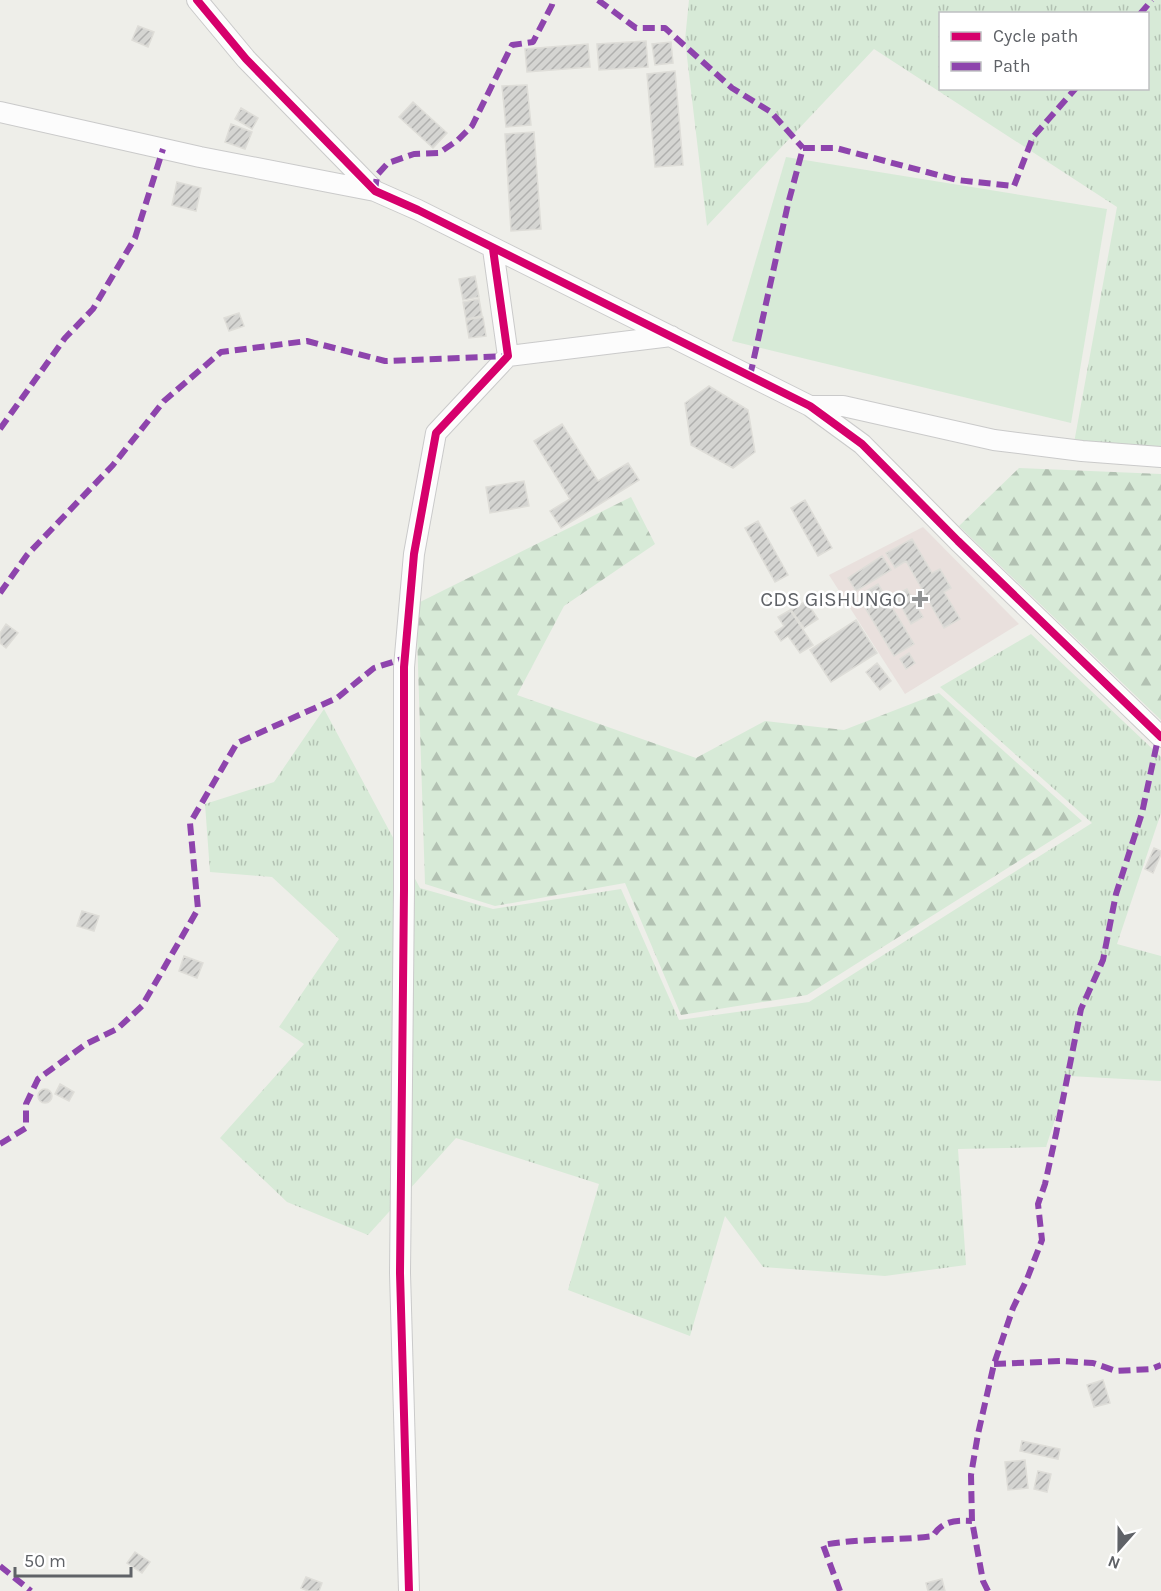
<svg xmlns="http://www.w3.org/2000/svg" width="1161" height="1591" font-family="Karla,sans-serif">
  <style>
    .medical { fill: #e9e0dd }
    .grass { fill: url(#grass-tufts); fill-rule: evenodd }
    .forest { fill: url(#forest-firs) }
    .pitch { fill: #d7ead7 }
    .building { fill: url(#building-hatch); stroke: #deddd8; stroke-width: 1.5 }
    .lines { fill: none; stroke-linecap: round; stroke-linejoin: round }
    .minor-casing { stroke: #cacaca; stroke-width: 22 }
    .minor { stroke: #fcfcfc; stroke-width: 20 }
    .quiet { stroke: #8e44ad; stroke-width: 6; stroke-dasharray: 12 6; stroke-linecap: butt }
    .cycleway-casing { stroke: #fff; stroke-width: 11 }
    .cycleway { stroke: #d6006c; stroke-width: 8 }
    .poi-dot { fill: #919394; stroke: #fff; stroke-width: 2 }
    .labels { text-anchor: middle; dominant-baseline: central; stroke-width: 5; stroke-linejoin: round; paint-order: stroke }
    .poi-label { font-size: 21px; fill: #5f6267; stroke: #fff; text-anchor: end }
  </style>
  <defs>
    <pattern id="grass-tufts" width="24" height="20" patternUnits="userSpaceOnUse" patternTransform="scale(1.5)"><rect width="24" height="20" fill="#d7ead7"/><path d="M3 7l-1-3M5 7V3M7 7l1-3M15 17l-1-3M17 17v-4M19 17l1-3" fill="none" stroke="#b2c1b2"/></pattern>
    <pattern id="forest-firs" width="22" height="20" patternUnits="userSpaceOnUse" patternTransform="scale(1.5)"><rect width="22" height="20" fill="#d7ead7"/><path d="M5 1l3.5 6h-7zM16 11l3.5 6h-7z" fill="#b2c1b2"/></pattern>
    <pattern id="building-hatch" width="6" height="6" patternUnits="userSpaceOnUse" patternTransform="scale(1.5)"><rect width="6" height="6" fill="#d5d5d2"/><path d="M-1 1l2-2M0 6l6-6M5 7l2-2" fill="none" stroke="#b0b0ae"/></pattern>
  </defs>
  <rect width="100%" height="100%" fill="#eeeee9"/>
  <path class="medical" d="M 923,527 L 1019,624 L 905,694 L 829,575 Z"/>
  <path class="grass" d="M 689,0 L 1161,0 L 1161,451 L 1074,443 L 1117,207 L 874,49 L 707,226 L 685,40 ZM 940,14 L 1148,14 L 1148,88 L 940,88 Z
    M 1031,634 L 1161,757 L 1161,813 L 1117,944 L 1161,956 L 1161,1081 L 1069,1076 L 1046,1147 L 958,1149 L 966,1265 L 885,1276 L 763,1267 L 725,1216 L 690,1336 L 568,1290 L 599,1184 L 456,1138 L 368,1235 L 287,1202 L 220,1138 L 304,1044 L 279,1027 L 339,939 L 272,877 L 210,872 L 205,804 L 274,782 L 324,709 L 420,888 L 493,909 L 621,889 L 679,1020 L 809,1002 L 1092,823 L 940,687 Z"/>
  <path class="forest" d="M 1019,468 L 1161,474 L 1161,720 L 959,526 Z
    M 631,497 L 655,544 L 564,606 L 517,695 L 696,758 L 765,721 L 844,730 L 939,693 L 1082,821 L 807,995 L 681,1015 L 625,883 L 495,906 L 425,884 L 416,604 Z"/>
  <path class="pitch" d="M 786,157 L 1107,209 L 1071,423 L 732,341 Z"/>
  <path class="building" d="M 138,26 L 154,32 L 148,47 L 132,40 Z
    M 646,41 L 648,67 L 599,70 L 597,44 Z
    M 671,42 L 673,63 L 655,65 L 652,44 Z
    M 588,44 L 590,67 L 527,72 L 525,49 Z
    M 675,71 L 683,165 L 655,167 L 647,74 Z
    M 527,85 L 531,125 L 506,127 L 502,86 Z
    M 413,102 L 447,133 L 433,148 L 399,117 Z
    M 241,108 L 258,118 L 252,129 L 235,119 Z
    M 231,124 L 252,132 L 245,149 L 225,142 Z
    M 534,132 L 541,229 L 511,231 L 505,134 Z
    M 177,182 L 201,188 L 196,211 L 172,205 Z
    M 475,276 L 479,297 L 463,300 L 459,279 Z
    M 479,299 L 482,316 L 466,319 L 463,302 Z
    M 239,313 L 244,326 L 229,331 L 224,318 Z
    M 483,317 L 486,336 L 469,338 L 466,320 Z
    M 709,386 L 748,410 L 755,452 L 733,468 L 691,445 L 685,403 Z
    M 562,424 L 598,481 L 628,463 L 639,480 L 561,528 L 550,511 L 570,499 L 534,441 Z
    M 524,481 L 529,506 L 490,513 L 486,487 Z
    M 805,500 L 832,548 L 818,556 L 791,508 Z
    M 758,521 L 788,575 L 775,582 L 745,528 Z
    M 912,539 L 932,573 L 940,569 L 951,588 L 944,592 L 960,619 L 944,628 L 906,561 L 895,568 L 886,553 Z
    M 882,556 L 891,570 L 856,591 L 848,578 Z
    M 878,584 L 914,644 L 894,656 L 858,596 Z
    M 907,589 L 923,617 L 911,624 L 895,595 Z
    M 806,601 L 818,619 L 804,628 L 791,610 Z
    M 790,610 L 813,645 L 800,653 L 788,636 L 781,641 L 775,632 L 784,626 L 778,617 Z
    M 856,620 L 877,653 L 831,682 L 810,650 Z
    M 6,624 L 18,633 L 6,648 L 0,643 L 0,633 Z
    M 909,653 L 915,663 L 906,669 L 900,659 Z
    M 877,663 L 891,681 L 880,690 L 866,672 Z
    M 1154,848 L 1161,851 L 1161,854 L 1153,873 L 1145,869 Z
    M 82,911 L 99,916 L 94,931 L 77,926 Z
    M 184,956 L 203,963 L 197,978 L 179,971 Z
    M 60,1084 L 74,1092 L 69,1101 L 55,1094 Z
    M38 1096a7 7 0 1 1 14 0a7 7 0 1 1-14 0Z
    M 1103,1380 L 1110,1403 L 1094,1407 L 1087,1385 Z
    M 1022,1441 L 1060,1449 L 1058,1459 L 1020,1451 Z
    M 1025,1460 L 1028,1488 L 1008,1490 L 1005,1462 Z
    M 1038,1471 L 1051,1474 L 1047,1492 L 1034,1489 Z
    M 135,1552 L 150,1562 L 142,1573 L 127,1563 Z
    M 306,1577 L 322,1583 L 319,1591 L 308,1591 L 301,1588 Z
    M 942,1579 L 945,1591 L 928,1591 L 926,1583 Z"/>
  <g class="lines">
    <defs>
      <path id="minor" d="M 197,0 L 246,59 L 375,191 L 418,210 L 810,406 L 862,444 L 958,541 L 1161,737
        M 0,112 L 200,157 L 375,191
        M 508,356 L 671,336
        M 810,406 L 843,406 L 994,440 L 1082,451 L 1161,457
        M 409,1591 L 400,1273 L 404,890 L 404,667 L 414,554 L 436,433 L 508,356 L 493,249"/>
    </defs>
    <use href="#minor" class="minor-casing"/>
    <use href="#minor" class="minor"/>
    <path class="quiet" d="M 598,0 L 636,28 L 665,28 L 732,88 L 771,112 L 803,148
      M 1140,14 L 1152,0
      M 375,191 L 377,175 L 388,163 L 414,154 L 439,153 L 458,140 L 472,126 L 512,45 L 533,42 L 552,5 L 553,0
      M 750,376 L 788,204 L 803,148 L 836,148 L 957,180 L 1014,186 L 1033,137 L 1076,88
      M 0,429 L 65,338 L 93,309 L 135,238 L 163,149
      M 0,593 L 27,555 L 113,465 L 164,401 L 221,352 L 307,341 L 385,361 L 508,356
      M 0,1144 L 26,1128 L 26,1104 L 38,1079 L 86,1044 L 117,1029 L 142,1006 L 198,909 L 190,823 L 237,743 L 337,698 L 374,668 L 405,658
      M 994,1364 L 1062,1361 L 1093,1363 L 1116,1371 L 1151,1369 L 1161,1365
      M 0,1566 L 31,1591
      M 840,1591 L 823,1545 C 860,1538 896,1541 933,1536 C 942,1521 955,1520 972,1521
      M 988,1591 L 983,1581 L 972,1521 L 971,1475 L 978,1434 L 994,1364 L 1013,1308 L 1027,1279 L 1042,1240 L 1038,1204 L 1045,1184 L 1056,1134 L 1081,1009 L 1103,960 L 1116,894 L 1142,813 L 1159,734"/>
    <defs>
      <path id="cycleway" d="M 197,0 L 246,59 L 375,191 L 418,210 L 810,406 L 862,444 L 958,541 L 1161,737
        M 409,1591 L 400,1273 L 404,890 L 404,667 L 414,554 L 436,433 L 508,356 L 493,249"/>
    </defs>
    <use href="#cycleway" class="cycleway-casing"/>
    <use href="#cycleway" class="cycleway"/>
  </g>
  <path class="poi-dot" d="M917 590h6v6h6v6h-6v6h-6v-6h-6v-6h6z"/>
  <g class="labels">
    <g class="poi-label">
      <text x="906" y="599">CDS GISHUNGO</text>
    </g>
  </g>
  <rect x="939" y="12" width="210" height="78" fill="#ffffff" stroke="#bfc0c2" stroke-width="1.5"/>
  <rect x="951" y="32" width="30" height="9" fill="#d6006c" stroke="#bfc0c2" stroke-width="1.5"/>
  <text x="993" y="42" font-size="18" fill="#5f6267">Cycle path</text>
  <rect x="951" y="62" width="30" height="9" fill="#8e44ad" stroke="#bfc0c2" stroke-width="1.5"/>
  <text x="993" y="72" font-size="18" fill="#5f6267">Path</text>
  <g transform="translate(1119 1549) rotate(201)" stroke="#ffffff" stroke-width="4.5" paint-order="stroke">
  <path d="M0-4.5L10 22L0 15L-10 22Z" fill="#5f6267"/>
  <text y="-9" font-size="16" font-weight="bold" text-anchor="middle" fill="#5f6267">N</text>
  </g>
  <path d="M15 1567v9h116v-9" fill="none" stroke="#5f6267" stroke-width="3"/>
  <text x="24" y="1567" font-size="18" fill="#5f6267" stroke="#ffffff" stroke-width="4.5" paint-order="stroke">50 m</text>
</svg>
